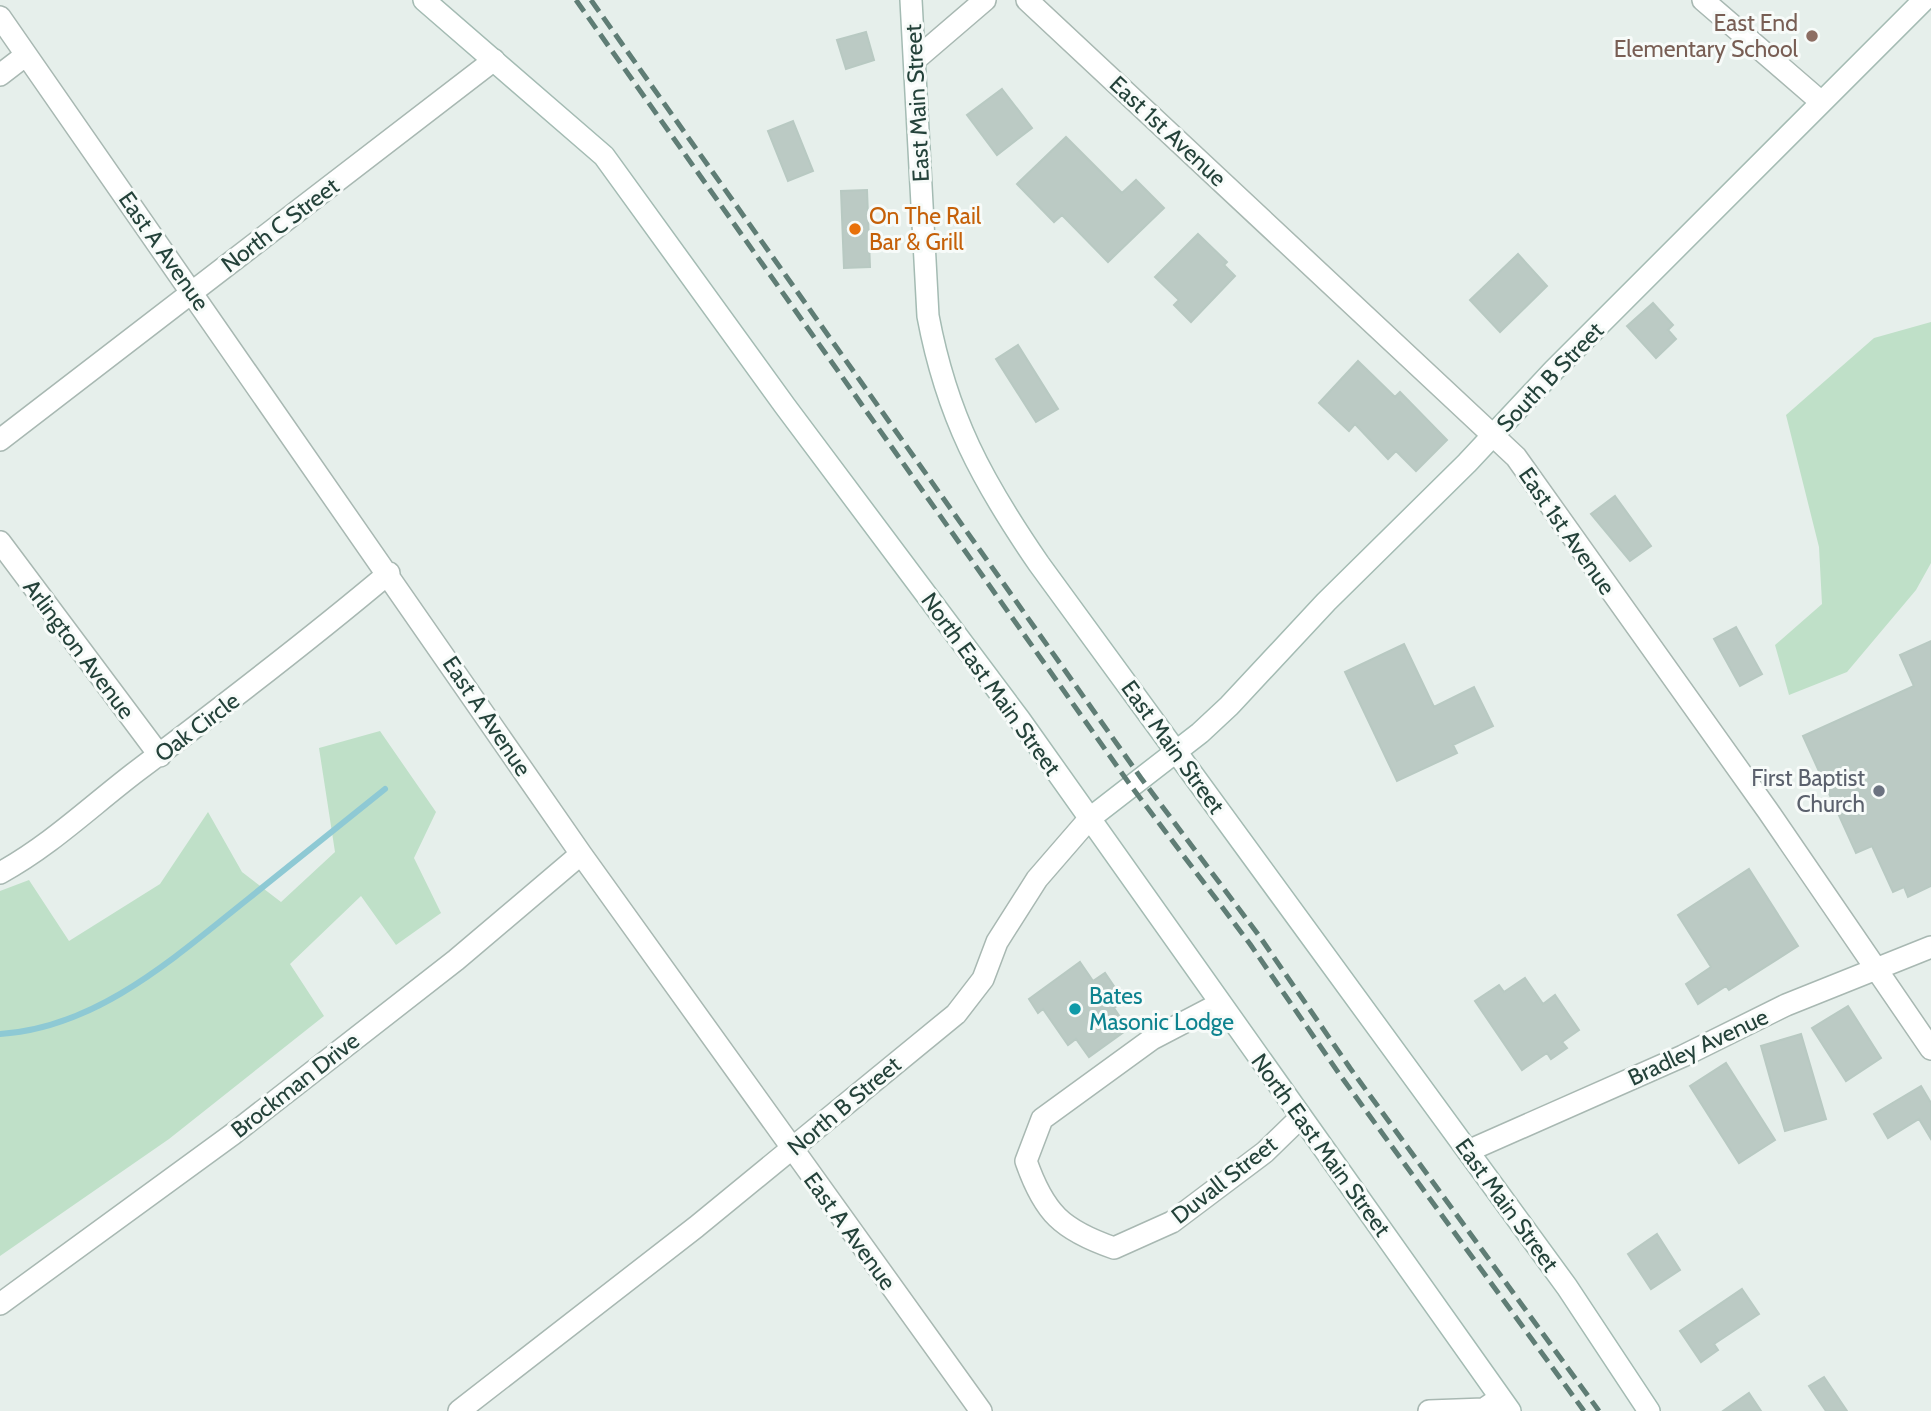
<svg xmlns="http://www.w3.org/2000/svg" width="1931" height="1411" font-family="Cabin,sans-serif">
  <style>
    .green { fill: #bfe0c8 }
    .lines { fill: none; stroke-linecap: round; stroke-linejoin: round }
    .stream { stroke: #8ec9d4; stroke-width: 6 }
    .building { fill: #bbcac4; stroke: #b8c9c2; stroke-width: 2 }
    .street-casing { stroke: #a8b8b2; stroke-width: 24 }
    .secondary-casing { stroke: #a4bbb3; stroke-width: 24 }
    .street { stroke: #fff; stroke-width: 21 }
    .secondary { stroke: #fff; stroke-width: 21 }
    .rail { stroke: #5f7d75; stroke-width: 5; stroke-dasharray: 14 7; stroke-linecap: butt }
    .education-dot { fill: #8d6e63; stroke: #f7fbf9; stroke-width: 2.5 }
    .food-dot { fill: #e8710a; stroke: #f7fbf9; stroke-width: 2.5 }
    .worship-dot { fill: #6b7280; stroke: #f7fbf9; stroke-width: 2.5 }
    .culture-dot { fill: #0f9aa8; stroke: #f7fbf9; stroke-width: 2.5 }
    .labels { text-anchor: middle; dominant-baseline: central; stroke-width: 6; stroke-linejoin: round; paint-order: stroke }
    .education-label { font-size: 23px; fill: #785e54; stroke: #f7fbf9; text-anchor: end }
    .street-label { font-size: 23px; fill: #24423a; stroke: #f7fbf9 }
    .food-label { font-size: 23px; fill: #c56008; stroke: #f7fbf9; text-anchor: start }
    .worship-label { font-size: 23px; fill: #5b616d; stroke: #f7fbf9; text-anchor: end }
    .culture-label { font-size: 23px; fill: #0d838f; stroke: #f7fbf9; text-anchor: start }
  </style>
  <rect width="100%" height="100%" fill="#e6efeb"/>
  <path class="green" d="M 1931,322 L 1931,563 L 1916,590 L 1847,672 L 1789,695 L 1775,645 L 1822,604 L 1819,547 L 1786,415 L 1874,338 Z
    M 380,731 L 436,812 L 414,858 L 441,913 L 396,945 L 361,896 L 290,964 L 324,1016 L 169,1139 L 0,1256 L 0,891 L 29,880 L 69,941 L 160,884 L 208,812 L 242,872 L 281,902 L 335,852 L 319,748 Z"/>
  <g class="lines">
    <path class="stream" d="M 0,1034 C 97,1028 175,957 248,899 C 294,862 340,825 385,789"/>
  </g>
  <path class="building" d="M 866,32 L 874,60 L 846,69 L 837,40 Z
    M 1002,89 L 1032,128 L 997,155 L 967,115 Z
    M 793,121 L 813,171 L 788,181 L 768,131 Z
    M 1066,137 L 1122,193 L 1136,180 L 1164,208 L 1108,262 L 1062,215 L 1054,222 L 1017,184 Z
    M 867,190 L 870,267 L 844,268 L 841,191 Z
    M 1198,234 L 1227,262 L 1224,265 L 1235,276 L 1191,322 L 1174,305 L 1179,300 L 1155,277 Z
    M 1518,254 L 1547,286 L 1500,332 L 1470,300 Z
    M 1653,303 L 1673,325 L 1668,330 L 1676,339 L 1656,358 L 1627,326 Z
    M 1018,345 L 1058,409 L 1036,422 L 996,359 Z
    M 1358,361 L 1395,397 L 1400,392 L 1447,440 L 1416,471 L 1396,451 L 1388,459 L 1355,424 L 1349,431 L 1319,403 Z
    M 1615,496 L 1651,546 L 1630,561 L 1591,514 Z
    M 1736,627 L 1762,674 L 1740,686 L 1714,639 Z
    M 1931,641 L 1931,886 L 1908,897 L 1904,887 L 1893,892 L 1872,846 L 1856,853 L 1803,736 L 1914,686 L 1900,655 Z
    M 1404,644 L 1434,707 L 1474,687 L 1493,726 L 1453,745 L 1457,753 L 1397,781 L 1345,672 Z
    M 1749,869 L 1798,946 L 1729,990 L 1726,986 L 1698,1004 L 1686,984 L 1711,967 L 1678,915 Z
    M 1080,962 L 1093,981 L 1105,973 L 1124,1001 L 1114,1008 L 1128,1029 L 1089,1057 L 1076,1039 L 1068,1045 L 1043,1009 L 1038,1013 L 1029,999 Z
    M 1525,978 L 1543,1004 L 1555,995 L 1579,1030 L 1562,1042 L 1567,1048 L 1551,1059 L 1547,1053 L 1522,1070 L 1475,1001 L 1499,985 L 1504,992 Z
    M 1848,1006 L 1881,1058 L 1846,1081 L 1812,1028 Z
    M 1801,1034 L 1826,1119 L 1785,1131 L 1761,1046 Z
    M 1726,1063 L 1775,1140 L 1739,1163 L 1690,1086 Z
    M 1921,1086 L 1931,1103 L 1931,1139 L 1919,1119 L 1888,1138 L 1874,1114 Z
    M 1657,1234 L 1680,1270 L 1651,1289 L 1628,1254 Z
    M 1742,1289 L 1759,1314 L 1714,1344 L 1718,1350 L 1701,1362 L 1680,1331 Z
    M 1824,1377 L 1847,1411 L 1826,1411 L 1809,1386 Z
    M 1749,1393 L 1761,1411 L 1723,1411 Z"/>
  <g class="lines">
    <defs>
      <path id="street" d="M 1027,0 L 1516,457 L 1768,811 L 1931,1049
        M 1703,0 L 1820,101
        M 0,17 L 581,854 L 981,1411
        M 915,60 L 985,0
        M 0,75 L 26,55
        M 0,440 L 494,60
        M 0,542 L 160,756
        M 0,873 C 51,845 91,806 137,771 C 222,707 307,642 389,573
        M 1219,1004 L 1152,1039 L 1042,1119 L 1026,1161 C 1044,1213 1062,1230 1114,1248 L 1172,1222 L 1265,1152 L 1300,1118
        M 1468,1151 L 1683,1056 L 1786,1005 L 1931,947
        M 0,1304 L 233,1134 L 456,960 L 581,854
        M 459,1411 L 696,1227 L 956,1014 L 983,979 L 997,942 L 1037,879 L 1089,819
        M 1429,1411 L 1484,1409 L 1500,1398"/>
      <path id="secondary" d="M 424,0 L 604,156 L 785,406 L 1020,720 L 1510,1411
        M 911,0 L 928,316 C 947,417 982,481 1039,564 L 1567,1287 L 1649,1411
        M 1089,819 L 1200,733 L 1229,706 L 1326,602 L 1467,463 L 1554,370 L 1924,0"/>
    </defs>
    <use href="#street" class="street-casing"/>
    <use href="#secondary" class="secondary-casing"/>
    <use href="#street" class="street"/>
    <use href="#secondary" class="secondary"/>
    <path class="rail" d="M 576,0 L 1131,786 L 1250,944 L 1340,1075 L 1584,1411
      M 591,0 L 1141,778 L 1260,937 L 1350,1068 L 1599,1411"/>
  </g>
  <circle class="education-dot" cx="1812" cy="36" r="7"/>
  <circle class="food-dot" cx="855" cy="229" r="7"/>
  <circle class="worship-dot" cx="1879" cy="791" r="7"/>
  <circle class="culture-dot" cx="1075" cy="1009" r="7"/>
  <g class="labels">
    <g class="education-label">
      <text x="1798" y="23">East End<tspan x="1798" dy="26">Elementary School</tspan></text>
    </g>
    <g class="street-label">
      <text transform="translate(917 103) rotate(-93)">East Main Street</text>
      <text transform="translate(1168 131) rotate(43)">East 1st Avenue</text>
      <text transform="translate(280 225) rotate(-37)">North C Street</text>
      <text transform="translate(164 251) rotate(55)">East A Avenue</text>
      <text transform="translate(1550 377) rotate(-46)">South B Street</text>
      <text transform="translate(1567 531) rotate(55)">East 1st Avenue</text>
      <text transform="translate(79 649) rotate(53)">Arlington Avenue</text>
      <text transform="translate(991 684) rotate(54)">North East Main Street</text>
      <text transform="translate(487 716) rotate(56)">East A Avenue</text>
      <text transform="translate(197 727) rotate(-37)">Oak Circle</text>
      <text transform="translate(1173 747) rotate(54)">East Main Street</text>
      <text transform="translate(1698 1047) rotate(-25)">Bradley Avenue</text>
      <text transform="translate(295 1085) rotate(-38)">Brockman Drive</text>
      <text transform="translate(844 1106) rotate(-40)">North B Street</text>
      <text transform="translate(1321 1145) rotate(54)">North East Main Street</text>
      <text transform="translate(1224 1180) rotate(-38)">Duvall Street</text>
      <text transform="translate(1507 1205) rotate(54)">East Main Street</text>
      <text transform="translate(850 1231) rotate(54)">East A Avenue</text>
    </g>
    <g class="food-label">
      <text x="869" y="216">On The Rail<tspan x="869" dy="26">Bar &amp; Grill</tspan></text>
    </g>
    <g class="worship-label">
      <text x="1865" y="778">First Baptist<tspan x="1865" dy="26">Church</tspan></text>
    </g>
    <g class="culture-label">
      <text x="1089" y="996">Bates<tspan x="1089" dy="26">Masonic Lodge</tspan></text>
    </g>
  </g>
</svg>
